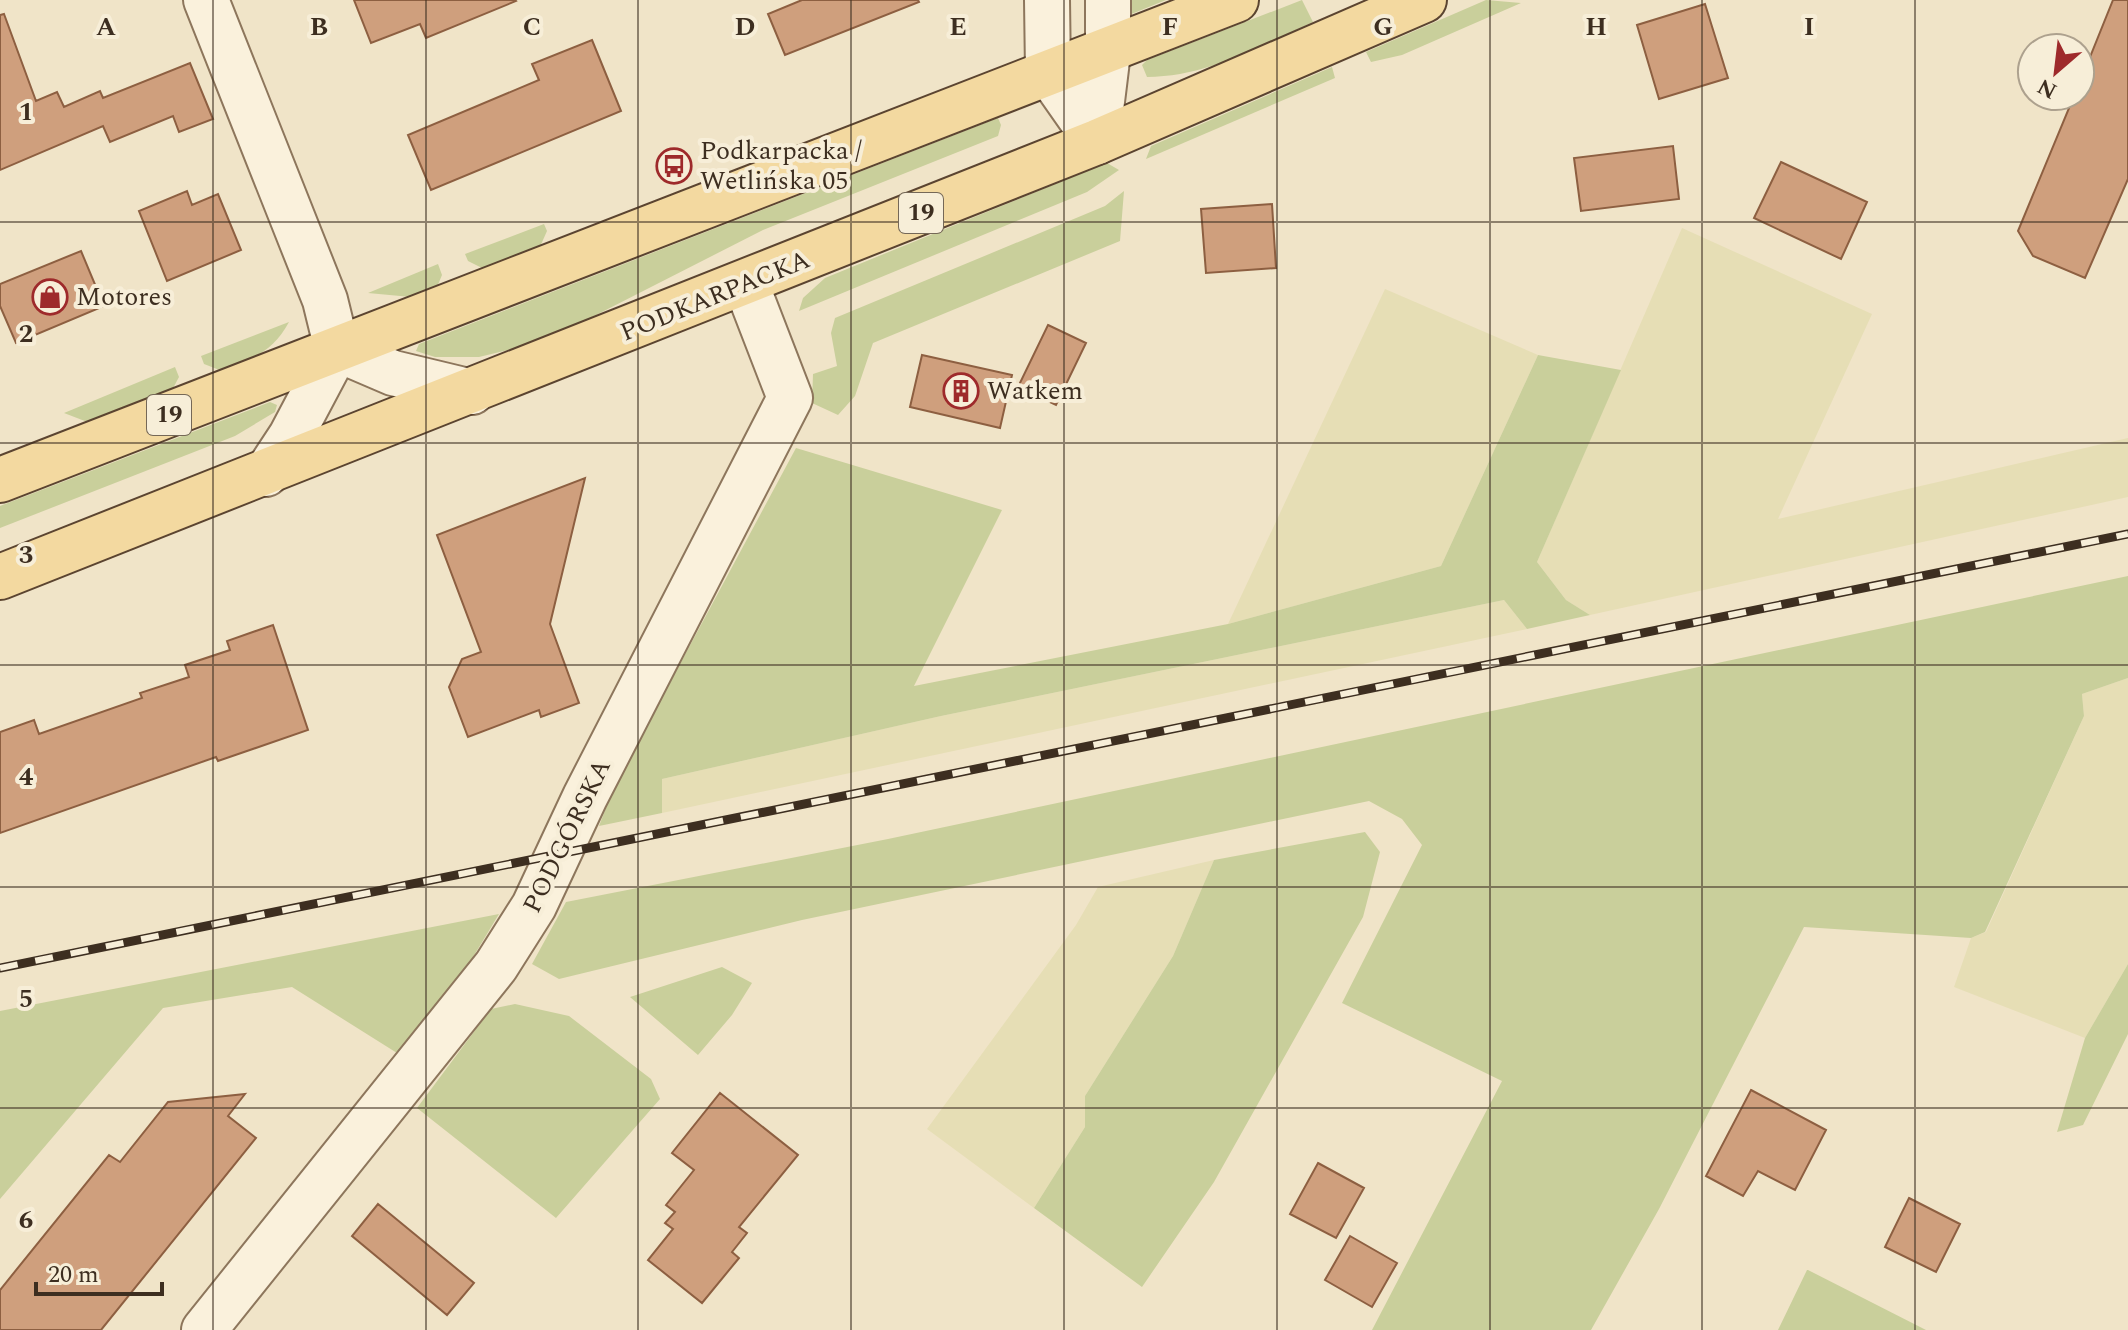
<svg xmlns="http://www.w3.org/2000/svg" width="2128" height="1330" font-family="Spectral,serif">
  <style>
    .farmland { fill: #e6deb5 }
    .green { fill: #c9cf9b }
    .building { fill: #cf9f7d; stroke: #8d5f41; stroke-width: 2 }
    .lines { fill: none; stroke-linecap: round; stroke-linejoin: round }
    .minor-casing { stroke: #8d765c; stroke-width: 48 }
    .major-casing { stroke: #5b4430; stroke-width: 48 }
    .minor { stroke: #faf1dc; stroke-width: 44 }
    .major { stroke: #f3d9a0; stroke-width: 44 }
    .rail-casing { stroke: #3d2e20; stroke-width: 9 }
    .rail { stroke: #f7eed8; stroke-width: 6; stroke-dasharray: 18; stroke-linecap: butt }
    .grid { fill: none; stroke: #3d2e20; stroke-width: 2; stroke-opacity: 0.55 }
    .labels { text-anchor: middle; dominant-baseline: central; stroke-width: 8; stroke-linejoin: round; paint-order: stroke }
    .shield { fill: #f7eed8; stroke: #756857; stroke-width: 2 }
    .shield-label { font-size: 24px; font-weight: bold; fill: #3d2e20 }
    .poi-label { font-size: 26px; fill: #3d2e20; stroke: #f7eed8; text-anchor: start }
    .street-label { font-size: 26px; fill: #3d2e20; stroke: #f7eed8 }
    .grid-label { font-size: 26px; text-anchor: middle; font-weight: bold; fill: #3d2e20; stroke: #f7eed8; stroke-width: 8; stroke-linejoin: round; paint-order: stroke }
  </style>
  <rect width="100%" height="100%" fill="#f0e4c8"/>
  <path class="farmland" d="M 1682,228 L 1872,314 L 1778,519 L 2128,438 L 2128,497 L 1590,615 L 1566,600 L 1537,562 Z
    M 1385,289 L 1538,355 L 1441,566 L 1228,624 Z
    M 1504,600 L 1527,629 L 662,813 L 662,779 L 941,716 Z
    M 2128,678 L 2128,964 L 2085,1038 L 1954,987 L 1971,938 L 1986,932 L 2084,716 L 2082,694 Z
    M 1214,860 L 1173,956 L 1085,1096 L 1085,1127 L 1034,1208 L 927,1129 L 1076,925 L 1098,887 Z"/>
  <path class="green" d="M 1122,0 L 1166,0 L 1124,17 Z
    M 1302,0 L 1313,22 C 1259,46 1208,77 1147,77 L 1142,65 L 1147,60 Z
    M 1486,0 L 1521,3 L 1402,55 L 1371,62 L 1366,52 Z
    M 1332,67 L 1335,78 L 1146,159 L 1151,146 Z
    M 998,118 L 1001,125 L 998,136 L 763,230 L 545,341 L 479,357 L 435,357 L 416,351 L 419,344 Z
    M 1107,163 L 1119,170 L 1087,192 L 799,311 L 803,298 L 825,278 Z
    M 1124,191 L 1120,241 L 873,343 L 855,396 L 838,415 L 812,403 L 813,374 L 837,366 L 831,333 L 835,318 L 1105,206 Z
    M 544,224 L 547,231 L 539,249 L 484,269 L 468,261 L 465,254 Z
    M 438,264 L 442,275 L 437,287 L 411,297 L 368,293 Z
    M 289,322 C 273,352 252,359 222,371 L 204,364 L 201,356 Z
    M 1538,355 L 1621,370 L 1537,562 L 1566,600 L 1590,615 L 1527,629 L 1504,600 L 941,716 L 662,779 L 662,813 L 599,826 L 615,785 L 796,448 L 1002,510 L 914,686 L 1228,624 L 1441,566 Z
    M 175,367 L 179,377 L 171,392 L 90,423 L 64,413 Z
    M 270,402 L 277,405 L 275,412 L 235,436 L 0,528 L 0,506 Z
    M 2128,576 L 2128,678 L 2082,694 L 2084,716 L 1985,932 L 1971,938 L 1804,927 L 1659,1209 L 1591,1330 L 1372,1330 L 1502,1081 L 1342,1003 L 1422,845 L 1402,819 L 1369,801 L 802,920 L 559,979 L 532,964 L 566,902 L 888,839 Z
    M 1365,832 L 1380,852 L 1363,917 L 1214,1182 L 1142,1287 L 1034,1208 L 1085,1127 L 1085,1096 L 1173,956 L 1214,860 Z
    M 499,914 L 444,1005 L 397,1053 L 292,987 L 163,1008 L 0,1199 L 0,1011 Z
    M 2128,964 L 2128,1034 L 2083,1125 L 2057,1132 L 2085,1038 Z
    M 722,967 L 752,983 L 732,1015 L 698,1055 L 630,997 Z
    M 515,1004 L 569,1016 L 651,1079 L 660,1099 L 556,1218 L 417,1108 L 491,1009 Z
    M 1807,1270 L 1808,1270 L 1926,1330 L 1778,1330 Z"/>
  <path class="building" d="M 354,0 L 515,0 L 516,1 L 426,38 L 420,24 L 371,43 Z
    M 802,0 L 918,0 L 919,2 L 785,55 L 768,14 Z
    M 2113,0 L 2128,0 L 2128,179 L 2085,278 L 2033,256 L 2018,231 L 2074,96 L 2080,96 L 2080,82 Z
    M 1705,4 L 1728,78 L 1659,99 L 1637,25 Z
    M 4,14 L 36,101 L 57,92 L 64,107 L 100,91 L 103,98 L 190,63 L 213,119 L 179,132 L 173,116 L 110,142 L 103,126 L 0,170 L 0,15 Z
    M 592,40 L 621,111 L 431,190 L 408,135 L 539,80 L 532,64 Z
    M 1673,146 L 1679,199 L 1581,211 L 1574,158 Z
    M 1781,162 L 1867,202 L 1841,259 L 1754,218 Z
    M 187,191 L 192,205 L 218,194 L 241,250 L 167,281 L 139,211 Z
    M 1272,204 L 1276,268 L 1206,273 L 1201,209 Z
    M 81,251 L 104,306 L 16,343 L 0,306 L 0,284 Z
    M 1048,325 L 1086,343 L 1056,405 L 1018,387 Z
    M 922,355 L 1012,375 L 1000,428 L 910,407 Z
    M 585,478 L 550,624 L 579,703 L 541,717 L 539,710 L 468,737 L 449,687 L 462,659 L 481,652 L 437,535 Z
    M 273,625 L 308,730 L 218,761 L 216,757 L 0,833 L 0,732 L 34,720 L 39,734 L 142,698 L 140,693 L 189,677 L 185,665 L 230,650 L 227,641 Z
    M 1751,1090 L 1826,1130 L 1795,1190 L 1758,1171 L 1743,1196 L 1706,1176 Z
    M 720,1093 L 798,1155 L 739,1227 L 747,1233 L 732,1252 L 739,1258 L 702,1303 L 648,1260 L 673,1229 L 665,1223 L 675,1212 L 666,1205 L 694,1170 L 672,1153 Z
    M 245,1094 L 228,1116 L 256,1138 L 101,1330 L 0,1330 L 0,1290 L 109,1155 L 120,1162 L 168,1102 Z
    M 1318,1163 L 1364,1188 L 1336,1238 L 1290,1214 Z
    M 1909,1198 L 1960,1224 L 1936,1272 L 1885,1247 Z
    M 378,1204 L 474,1283 L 447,1315 L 352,1236 Z
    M 1350,1236 L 1397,1263 L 1372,1307 L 1325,1280 Z"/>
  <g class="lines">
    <defs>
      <path id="minor" d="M 206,0 L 325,300 L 337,349 L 291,436 L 266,474
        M 1047,0 L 1048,72 L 1097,142
        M 1097,142 L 1108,52 L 1108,0
        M 337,349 L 393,373 L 472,392
        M 204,1330 L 496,966 L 534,906 L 585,797 L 790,398 L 746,284"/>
      <path id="major" d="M 0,480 L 1236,0
        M 0,577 L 1097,142 L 1424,0"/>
    </defs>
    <use href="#minor" class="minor-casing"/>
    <use href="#major" class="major-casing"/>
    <use href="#minor" class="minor"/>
    <use href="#major" class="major"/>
    <defs>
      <path id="rail" d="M 0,968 L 2128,534"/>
    </defs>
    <use href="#rail" class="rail-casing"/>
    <use href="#rail" class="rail"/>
  </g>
  <path class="grid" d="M 213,0 L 213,1330M 426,0 L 426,1330M 638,0 L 638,1330M 851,0 L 851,1330M 1064,0 L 1064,1330M 1277,0 L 1277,1330M 1490,0 L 1490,1330M 1702,0 L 1702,1330M 1915,0 L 1915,1330M 0,222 L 2128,222M 0,443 L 2128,443M 0,665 L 2128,665M 0,887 L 2128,887M 0,1108 L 2128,1108"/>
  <defs>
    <symbol id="bus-ring" viewBox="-11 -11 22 22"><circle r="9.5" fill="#f7eed8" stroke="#9e2a2b" stroke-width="1.5"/><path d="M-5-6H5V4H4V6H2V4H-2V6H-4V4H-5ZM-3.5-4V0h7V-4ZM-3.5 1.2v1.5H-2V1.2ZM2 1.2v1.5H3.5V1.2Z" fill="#9e2a2b"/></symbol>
    <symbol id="shop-ring" viewBox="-11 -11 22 22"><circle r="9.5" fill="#f7eed8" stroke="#9e2a2b" stroke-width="1.5"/><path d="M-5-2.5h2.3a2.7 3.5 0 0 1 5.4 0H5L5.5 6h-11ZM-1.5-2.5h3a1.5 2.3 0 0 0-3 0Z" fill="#9e2a2b"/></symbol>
    <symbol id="building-ring" viewBox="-11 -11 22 22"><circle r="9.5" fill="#f7eed8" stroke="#9e2a2b" stroke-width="1.5"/><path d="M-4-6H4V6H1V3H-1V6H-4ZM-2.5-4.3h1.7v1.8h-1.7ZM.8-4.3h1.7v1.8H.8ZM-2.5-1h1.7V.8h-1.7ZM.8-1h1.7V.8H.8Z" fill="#9e2a2b"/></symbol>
  </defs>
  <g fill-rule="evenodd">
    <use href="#bus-ring" x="654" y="146" width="40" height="40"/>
    <use href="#shop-ring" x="30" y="277" width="40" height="40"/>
    <use href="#building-ring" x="941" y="371" width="40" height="40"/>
  </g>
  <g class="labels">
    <g class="shield">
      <rect x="899" y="193" width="44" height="40" rx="6"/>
      <rect x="147" y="395" width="44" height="40" rx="6"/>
    </g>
    <g class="shield-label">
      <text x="921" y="213">19</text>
      <text x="169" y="415">19</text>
    </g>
    <g class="poi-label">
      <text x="700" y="151">Podkarpacka /<tspan x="700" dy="30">Wetlińska 05</tspan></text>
      <text x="76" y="297">Motores</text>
      <text x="987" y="391">Watkem</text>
    </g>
    <g class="street-label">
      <text transform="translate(715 296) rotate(-22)">PODKARPACKA</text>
      <text transform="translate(567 836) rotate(-64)">PODGÓRSKA</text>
    </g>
  </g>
  <g class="grid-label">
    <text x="106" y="35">A</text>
    <text x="319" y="35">B</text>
    <text x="532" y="35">C</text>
    <text x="745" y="35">D</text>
    <text x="958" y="35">E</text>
    <text x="1170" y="35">F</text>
    <text x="1383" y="35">G</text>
    <text x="1596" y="35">H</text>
    <text x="1809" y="35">I</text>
    <text x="26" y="120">1</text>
    <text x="26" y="342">2</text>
    <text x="26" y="563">3</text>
    <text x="26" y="785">4</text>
    <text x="26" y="1007">5</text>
    <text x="26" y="1228">6</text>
  </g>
  <g transform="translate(2056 72) rotate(208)"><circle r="38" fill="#f7eed8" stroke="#ada18e" stroke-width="2"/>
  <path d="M0-6L14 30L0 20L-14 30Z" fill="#9e2a2b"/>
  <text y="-12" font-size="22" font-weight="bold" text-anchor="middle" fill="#3d2e20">N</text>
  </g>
  <path d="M36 1282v12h126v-12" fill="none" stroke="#3d2e20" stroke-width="4"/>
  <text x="48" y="1282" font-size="24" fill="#3d2e20" stroke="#f7eed8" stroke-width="6" paint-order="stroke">20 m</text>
</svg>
